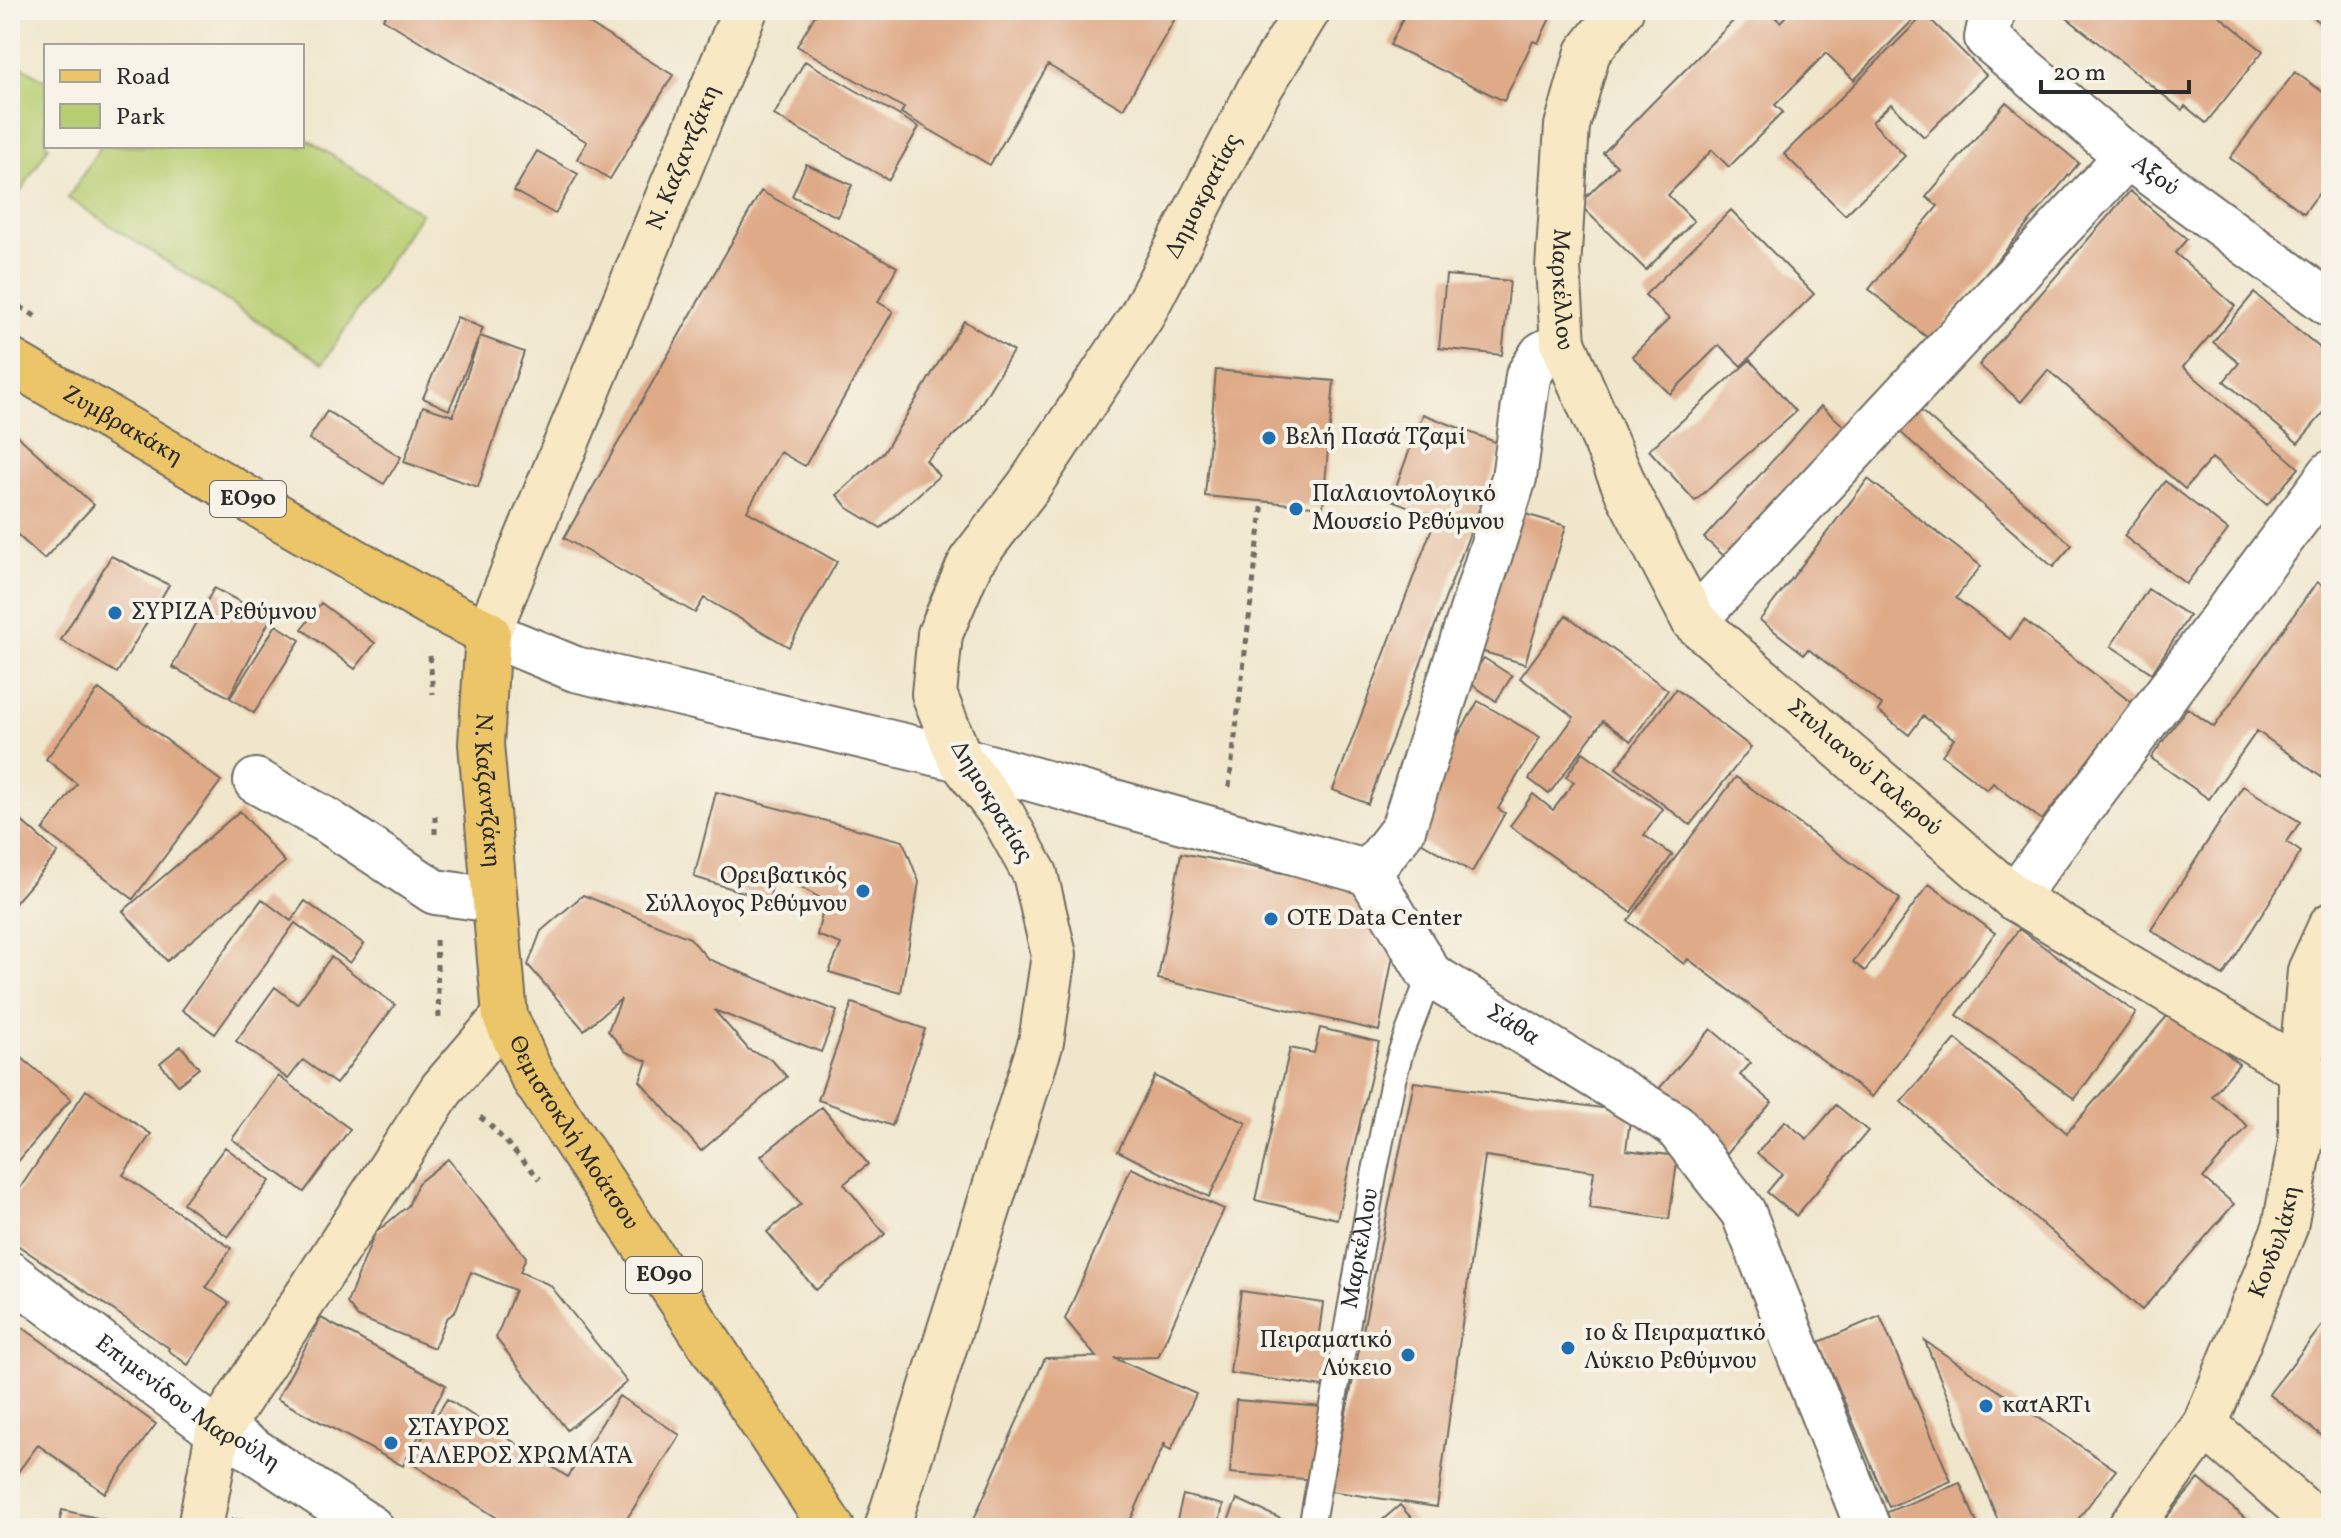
<svg xmlns="http://www.w3.org/2000/svg" width="2341" height="1538" font-family="Vollkorn,serif">
  <style>
    .green { fill: #b8ce72; stroke: #727c4e; stroke-width: 2 }
    .building { fill: #dfaa88 }
    .lines { fill: none; stroke-linecap: round; stroke-linejoin: round }
    .lane-casing { stroke: #706c63; stroke-width: 28 }
    .street-casing { stroke: #706c63; stroke-width: 48 }
    .secondary-casing { stroke: #706c63; stroke-width: 48 }
    .primary-casing { stroke: #706c63; stroke-width: 48 }
    .path { stroke: #706c63; stroke-width: 5; stroke-dasharray: 6 6; stroke-linecap: butt }
    .lane { stroke: #fff; stroke-width: 24 }
    .street { stroke: #fff; stroke-width: 44 }
    .secondary { stroke: #f8e8c3; stroke-width: 44 }
    .primary { stroke: #edc569; stroke-width: 44 }
    .poi-dot { fill: #1f6fb2; stroke: #f7f3e8; stroke-width: 3 }
    .labels { text-anchor: middle; dominant-baseline: central; stroke-width: 8; stroke-linejoin: round; paint-order: stroke }
    .shield { fill: #f7f3e8; stroke: #686764; stroke-width: 2 }
    .shield-label { font-size: 22px; font-weight: bold; fill: #2b2b2b }
    .street-label { font-size: 24px; fill: #2b2b2b; stroke: #f7f3e8 }
    .poi-label { font-size: 24px; fill: #2b2b2b; stroke: #f7f3e8; text-anchor: start }
  </style>
  <rect width="100%" height="100%" fill="#f7f3e8"/>
  <filter id="ink" filterUnits="userSpaceOnUse"><feTurbulence type="fractalNoise" baseFrequency=".0125" numOctaves="2"/><feDisplacementMap in="SourceGraphic" scale="16" xChannelSelector="R" yChannelSelector="G"/><feConvolveMatrix kernelMatrix="1 2 1 2 8 2 1 2 1" color-interpolation-filters="sRGB"/></filter>
  <filter id="wash" filterUnits="userSpaceOnUse"><feTurbulence type="fractalNoise" baseFrequency=".006" numOctaves="4" result="noise"/><feDisplacementMap in="SourceGraphic" scale="32" xChannelSelector="R" yChannelSelector="G"/><feGaussianBlur stdDeviation="1.8" result="paint"/><feColorMatrix in="noise" values="0 0 0 0 0 0 0 0 0 0 0 0 0 0 0 0 0 1.4 0 .05"/><feComposite in="paint" operator="in"/></filter>
  <g filter="url(#wash)">
    <rect width="100%" height="100%" fill="#f0e6cc"/>
    <path class="green" d="M 10,59 L 46,81 L 46,146 L 49,146 L 13,204 L 10,201 Z
      M 302,136 L 421,213 L 323,363 L 68,198 L 101,146 L 302,146 Z"/>
    <g id="blocks">
      <path class="building" d="M 388,10 L 566,10 L 673,75 L 610,179 L 577,159 L 587,142 L 383,19 Z
        M 818,10 L 1180,10 L 1123,109 L 1048,65 L 990,165 L 901,113 L 904,108 L 797,46 Z
        M 1407,10 L 1554,10 L 1538,43 L 1533,41 L 1504,101 L 1390,45 Z
        M 1744,10 L 1768,10 L 1780,22 L 1792,10 L 1915,10 L 1919,14 L 1854,80 L 1826,53 L 1775,105 L 1783,112 L 1729,167 L 1712,150 L 1668,195 L 1694,221 L 1646,270 L 1579,204 L 1617,166 L 1603,153 Z
        M 2057,10 L 2212,10 L 2263,51 L 2206,123 L 2185,106 L 2182,110 Z
        M 2308,10 L 2331,10 L 2331,36 Z
        M 1925,14 L 1986,75 L 1924,137 L 1891,104 L 1872,122 L 1905,156 L 1845,215 L 1784,154 Z
        M 805,61 L 919,127 L 889,180 L 774,115 Z
        M 2295,72 L 2331,98 L 2331,177 L 2304,213 L 2230,158 Z
        M 2006,102 L 2079,163 L 1930,340 L 1869,289 L 1938,206 L 1926,197 Z
        M 537,151 L 578,174 L 555,214 L 514,191 Z
        M 806,164 L 852,185 L 838,217 L 792,196 Z
        M 761,191 L 897,267 L 878,302 L 893,311 L 805,466 L 780,452 L 747,511 L 837,562 L 789,647 L 704,598 L 695,613 L 564,538 Z
        M 2130,191 L 2187,239 L 2175,253 L 2235,306 L 2183,367 L 2299,468 L 2267,505 L 2212,458 L 2185,489 L 2048,370 L 2021,402 L 1979,365 Z
        M 1731,210 L 1814,294 L 1741,366 L 1719,345 L 1670,394 L 1632,356 L 1669,319 L 1645,295 Z
        M 1446,275 L 1510,281 L 1502,355 L 1439,348 Z
        M 2254,293 L 2331,357 L 2331,404 L 2298,443 L 2224,381 L 2239,363 L 2213,342 Z
        M 457,317 L 483,328 L 449,410 L 423,398 Z
        M 964,321 L 1013,351 L 971,420 L 926,460 L 939,476 L 881,528 L 848,508 L 837,495 L 884,452 Z
        M 480,336 L 524,352 L 478,487 L 404,462 L 423,406 L 453,416 Z
        M 1750,360 L 1796,411 L 1695,501 L 1649,450 Z
        M 1216,370 L 1334,381 L 1323,507 L 1205,496 Z
        M 1910,401 L 2072,545 L 2053,567 L 1890,423 Z
        M 1821,406 L 1860,440 L 1743,573 L 1704,538 Z
        M 327,411 L 401,457 L 384,484 L 309,439 Z
        M 1423,414 L 1503,445 L 1368,804 L 1333,790 L 1436,517 L 1391,500 Z
        M 10,429 L 94,505 L 44,559 L 10,528 Z
        M 1868,479 L 1981,566 L 1956,598 L 2010,639 L 2024,620 L 2132,703 L 2042,820 L 1993,783 L 1987,790 L 1942,755 L 1954,739 L 1923,716 L 1909,735 L 1878,711 L 1882,705 L 1808,649 L 1804,654 L 1760,620 Z
        M 2165,481 L 2228,530 L 2186,584 L 2124,536 Z
        M 1501,507 L 1566,526 L 1525,664 L 1460,645 Z
        M 111,556 L 169,585 L 117,673 L 61,640 Z
        M 2317,582 L 2331,591 L 2331,784 L 2257,731 L 2209,799 L 2151,758 L 2187,708 L 2214,727 Z
        M 214,588 L 271,618 L 229,697 L 172,667 Z
        M 2148,589 L 2189,616 L 2152,673 L 2111,646 Z
        M 321,603 L 375,643 L 355,669 L 302,629 Z
        M 1566,615 L 1668,690 L 1631,741 L 1603,721 L 1549,794 L 1529,779 L 1574,717 L 1520,678 Z
        M 276,625 L 300,640 L 254,713 L 230,698 Z
        M 1484,658 L 1512,676 L 1496,701 L 1467,681 Z
        M 99,689 L 221,781 L 133,899 L 43,830 L 77,784 L 46,759 Z
        M 1676,689 L 1751,747 L 1690,825 L 1616,768 Z
        M 1478,701 L 1540,737 L 1498,809 L 1505,813 L 1472,872 L 1402,831 Z
        M 1583,752 L 1663,809 L 1644,835 L 1672,855 L 1631,912 L 1510,826 L 1533,794 L 1553,810 L 1574,782 L 1566,777 Z
        M 1736,777 L 1900,899 L 1853,962 L 1865,971 L 1929,884 L 1995,933 L 1872,1097 L 1688,959 L 1684,964 L 1628,921 Z
        M 2243,786 L 2300,822 L 2287,842 L 2301,852 L 2223,976 L 2151,930 Z
        M 716,792 L 903,841 L 919,882 L 901,993 L 829,972 L 841,944 L 817,935 L 825,901 L 775,872 L 769,900 L 694,877 Z
        M 10,811 L 58,853 L 10,909 Z
        M 240,811 L 285,862 L 167,961 L 123,911 Z
        M 1181,853 L 1353,887 L 1394,950 L 1379,1031 L 1158,979 Z
        M 583,895 L 690,938 L 708,959 L 837,1011 L 821,1052 L 714,1010 L 749,1050 L 771,1059 L 787,1077 L 701,1151 L 640,1081 L 647,1061 L 626,1052 L 608,1031 L 621,999 L 584,1030 L 528,965 L 541,931 Z
        M 262,899 L 291,921 L 305,901 L 364,944 L 350,963 L 295,923 L 215,1034 L 182,1010 Z
        M 2019,929 L 2136,1013 L 2075,1099 L 1957,1015 Z
        M 331,957 L 395,1005 L 336,1084 L 303,1060 L 288,1079 L 236,1041 L 275,987 L 297,1004 Z
        M 852,1003 L 925,1029 L 892,1126 L 818,1100 Z
        M 2174,1008 L 2239,1064 L 2212,1096 L 2248,1126 L 2203,1178 L 2234,1204 L 2142,1310 L 1901,1102 L 1956,1039 L 2067,1133 Z
        M 1320,1028 L 1379,1042 L 1337,1219 L 1255,1200 L 1290,1048 L 1314,1053 Z
        M 1711,1029 L 1751,1063 L 1740,1075 L 1772,1102 L 1727,1153 L 1657,1091 Z
        M 181,1046 L 199,1068 L 178,1085 L 160,1063 Z
        M 10,1048 L 71,1099 L 10,1171 Z
        M 278,1076 L 350,1129 L 304,1192 L 232,1139 Z
        M 1155,1076 L 1246,1123 L 1209,1197 L 1118,1151 Z
        M 1414,1082 L 1631,1112 L 1626,1150 L 1678,1156 L 1669,1219 L 1589,1208 L 1594,1171 L 1485,1156 L 1437,1507 L 1330,1491 Z
        M 86,1090 L 151,1134 L 123,1175 L 231,1248 L 206,1287 L 229,1303 L 188,1365 L 168,1350 L 169,1348 L 10,1240 L 10,1203 Z
        M 1836,1105 L 1868,1131 L 1796,1216 L 1767,1192 L 1782,1174 L 1757,1153 L 1785,1121 L 1807,1139 Z
        M 822,1107 L 868,1164 L 844,1184 L 885,1234 L 816,1290 L 767,1232 L 801,1204 L 761,1156 Z
        M 225,1147 L 270,1181 L 228,1237 L 183,1203 Z
        M 448,1159 L 526,1257 L 520,1272 L 550,1285 L 627,1382 L 567,1430 L 496,1338 L 515,1290 L 471,1272 L 455,1312 L 446,1319 L 434,1348 L 358,1317 L 347,1303 L 375,1233 L 408,1206 L 418,1183 Z
        M 1131,1168 L 1224,1209 L 1158,1357 L 1114,1358 L 1196,1394 L 1171,1450 L 1165,1447 L 1165,1442 L 1127,1528 L 970,1528 L 1045,1358 L 1096,1357 L 1065,1319 Z
        M 1241,1291 L 1323,1303 L 1317,1348 L 1335,1350 L 1330,1388 L 1230,1373 Z
        M 2331,1314 L 2331,1443 L 2269,1394 Z
        M 1880,1316 L 1951,1481 L 1889,1507 L 1819,1342 Z
        M 321,1318 L 446,1385 L 403,1466 L 277,1399 Z
        M 22,1327 L 156,1424 L 105,1493 L 38,1445 L 14,1477 L 10,1474 L 10,1344 Z
        M 1925,1341 L 2116,1470 L 2071,1528 L 2001,1528 Z
        M 619,1396 L 680,1435 L 621,1528 L 513,1528 L 408,1461 L 447,1399 L 568,1477 Z
        M 1236,1400 L 1323,1407 L 1317,1480 L 1230,1473 Z
        M 2199,1479 L 2256,1528 L 2157,1528 Z
        M 1960,1483 L 1979,1528 L 1893,1528 L 1887,1512 Z
        M 1183,1495 L 1223,1505 L 1218,1528 L 1175,1528 Z
        M 1237,1499 L 1301,1528 L 1225,1528 Z
        M 1400,1505 L 1420,1528 L 1373,1528 Z
        M 62,1510 L 137,1527 L 137,1528 L 58,1528 Z
        M 232,1519 L 333,1526 L 333,1528 L 231,1528 Z"/>
    </g>
  </g>
  <g filter="url(#ink)">
    <use href="#blocks" fill-opacity="0" stroke="#706c63" stroke-width="2"/>
    <g class="lines">
      <defs>
        <g id="lane">
          <path id="s1" d="M 1311,1528 L 1374,1176 L 1393,1080 L 1401,1051 L 1430,975"/>
        </g>
        <g id="street">
          <path id="s2" d="M 1993,10 L 1987,38 L 2127,156 L 2331,305"/>
          <path d="M 1694,621 L 2127,156"/>
          <path id="s3" d="M 488,633 L 575,669 L 960,759 L 1369,873 L 1430,975 L 1675,1125 L 1743,1212 L 1868,1528"/>
          <path d="M 256,781 L 326,820 L 435,892 L 494,900"/>
          <path d="M 1369,873 L 1403,829 L 1514,478 L 1528,376 L 1542,354 L 1563,343"/>
          <path d="M 2014,898 L 2331,473"/>
          <path id="s4" d="M 10,1274 L 218,1432 L 241,1442 L 371,1528"/>
        </g>
        <g id="secondary">
          <path id="s5" d="M 1621,10 L 1588,52 L 1567,126 L 1558,268 L 1563,343 L 1628,494 L 1694,621 L 2014,898 L 2331,1088"/>
          <path id="s6" d="M 488,633 L 745,10"/>
          <path d="M 2205,1425 L 2324,1528"/>
          <path d="M 200,1528 L 218,1432 L 442,1089 L 505,1016"/>
          <path id="s7" d="M 887,1528 L 1041,1042 L 1054,955 L 1035,874 L 1003,816 L 960,759 L 934,694 L 940,634 L 971,561 L 1028,487 L 1141,317 L 1260,88 L 1308,10"/>
          <path id="s8" d="M 2130,1528 L 2205,1425 L 2285,1227 L 2301,1141 L 2301,1071 L 2310,971 L 2331,925"/>
        </g>
        <g id="primary">
          <path id="s9" d="M 10,361 L 431,605 L 488,633 L 481,744 L 505,1016 L 532,1076 L 832,1528"/>
        </g>
      </defs>
      <use href="#lane" class="lane-casing"/>
      <use href="#street" class="street-casing"/>
      <use href="#secondary" class="secondary-casing"/>
      <use href="#primary" class="primary-casing"/>
      <path class="path" d="M 10,300 L 38,318
        M 430,656 L 433,694
        M 1229,787 L 1263,501
        M 435,834 L 435,812
        M 436,940 L 439,1018
        M 480,1117 L 491,1126 L 540,1179"/>
      <use href="#lane" class="lane"/>
      <use href="#street" class="street"/>
      <use href="#secondary" class="secondary"/>
      <use href="#primary" class="primary"/>
    </g>
  </g>
  <g class="poi-dot">
    <circle cx="1269" cy="438" r="8"/>
    <circle cx="1296" cy="509" r="8"/>
    <circle cx="115" cy="613" r="8"/>
    <circle cx="863" cy="891" r="8"/>
    <circle cx="1271" cy="919" r="8"/>
    <circle cx="1568" cy="1348" r="8"/>
    <circle cx="1408" cy="1355" r="8"/>
    <circle cx="1986" cy="1406" r="8"/>
    <circle cx="391" cy="1443" r="8"/>
  </g>
  <g class="labels">
    <g class="shield">
      <rect x="210" y="481" width="76" height="36" rx="6"/>
      <rect x="626" y="1257" width="76" height="36" rx="6"/>
    </g>
    <g class="shield-label">
      <text x="248" y="499">ΕΟ90</text>
      <text x="664" y="1275">ΕΟ90</text>
    </g>
    <g class="street-label">
      <text stroke="none"><textPath href="#s6" startOffset="514">Ν. Καζαντζάκη</textPath></text>
      <text stroke="none"><textPath href="#s2" startOffset="246">Αξού</textPath></text>
      <text stroke="none"><textPath href="#s7" startOffset="1462">Δημοκρατίας</textPath></text>
      <text stroke="none"><textPath href="#s5" startOffset="294">Μαρκέλλου</textPath></text>
      <text stroke="none"><textPath href="#s9" startOffset="130">Ζυμβρακάκη</textPath></text>
      <text stroke="none"><textPath href="#s5" startOffset="880">Στυλιανού Γαλερού</textPath></text>
      <text stroke="none"><textPath href="#s9" startOffset="708">Ν. Καζαντζάκη</textPath></text>
      <text transform="translate(991 802) rotate(59)">Δημοκρατίας</text>
      <text stroke="none"><textPath href="#s3" startOffset="1130">Σάθα</textPath></text>
      <text stroke="none"><textPath href="#s9" startOffset="1070">Θεμιστοκλή Μοάτσου</textPath></text>
      <text stroke="none"><textPath href="#s8" startOffset="324">Κονδυλάκη</textPath></text>
      <text stroke="none"><textPath href="#s1" startOffset="284">Μαρκέλλου</textPath></text>
      <text stroke="none"><textPath href="#s4" startOffset="220">Επιμενίδου Μαρούλη</textPath></text>
    </g>
    <g class="poi-label">
      <text x="1285" y="438">Βελή Πασά Τζαμί</text>
      <text x="1312" y="495">Παλαιοντολογικό<tspan x="1312" dy="28">Μουσείο Ρεθύμνου</tspan></text>
      <text x="131" y="613">ΣΥΡΙΖΑ Ρεθύμνου</text>
      <text x="847" y="877" text-anchor="end">Ορειβατικός<tspan x="847" dy="28">Σύλλογος Ρεθύμνου</tspan></text>
      <text x="1287" y="919">OTE Data Center</text>
      <text x="1584" y="1334">1ο &amp; Πειραματικό<tspan x="1584" dy="28">Λύκειο Ρεθύμνου</tspan></text>
      <text x="1392" y="1341" text-anchor="end">Πειραματικό<tspan x="1392" dy="28">Λύκειο</tspan></text>
      <text x="2002" y="1406">κατARTι</text>
      <text x="407" y="1429">ΣΤΑΥΡΟΣ<tspan x="407" dy="28">ΓΑΛΕΡΟΣ ΧΡΩΜΑΤΑ</tspan></text>
    </g>
  </g>
  <rect width="2341" height="1538" fill="none" stroke="#f7f3e8" stroke-width="40"/>
  <rect x="44" y="44" width="260" height="104" fill="#f7f3e8" stroke="#a5a39c" stroke-width="2"/>
  <rect x="60" y="70" width="40" height="12" fill="#edc569" stroke="#a5a39c" stroke-width="2"/>
  <text x="116" y="84" font-size="24" fill="#2b2b2b">Road</text>
  <rect x="60" y="104" width="40" height="24" fill="#b8ce72" stroke="#a5a39c" stroke-width="2"/>
  <text x="116" y="124" font-size="24" fill="#2b2b2b">Park</text>
  <path d="M2041 80v12h148v-12" fill="none" stroke="#2b2b2b" stroke-width="4"/>
  <text x="2053" y="80" font-size="24" fill="#2b2b2b" stroke="#f7f3e8" stroke-width="6" paint-order="stroke">20 m</text>
</svg>
